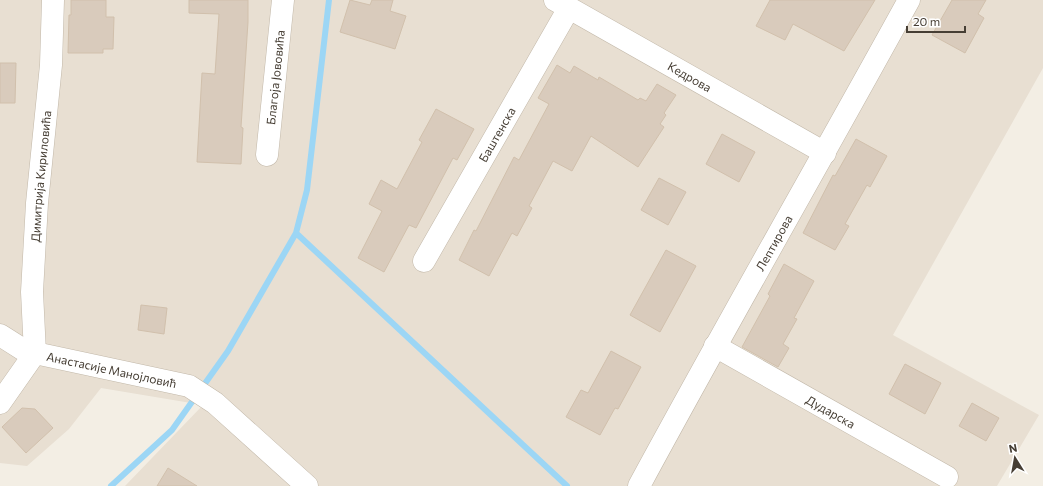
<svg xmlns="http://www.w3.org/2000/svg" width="1043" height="486" font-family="Commissioner,sans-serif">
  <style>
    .residential { fill: #e8dfd2 }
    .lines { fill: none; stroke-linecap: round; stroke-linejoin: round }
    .stream { stroke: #9cd6f5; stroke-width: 6 }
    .building { fill: #d9cbbc; stroke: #d1c0ac }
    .minor-casing { stroke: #c2b8a9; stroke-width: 23 }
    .minor { stroke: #fff; stroke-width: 22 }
    .labels { text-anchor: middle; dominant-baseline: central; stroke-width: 3.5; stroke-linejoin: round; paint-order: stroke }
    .street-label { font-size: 12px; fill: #463e34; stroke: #fff }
  </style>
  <rect width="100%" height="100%" fill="#f3eee4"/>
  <path class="residential" d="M 0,0 L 1043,0 L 1043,68 L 893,335 L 1039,415 L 997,486 L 125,486 L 203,405 L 101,388 L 69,429 L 27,466 L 0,463 Z"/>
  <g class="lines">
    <path class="stream" d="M 296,233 L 567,486
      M 111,486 L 172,430 L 228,351 L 296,233 L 307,190 L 329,0"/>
  </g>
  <path class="building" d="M 71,0 L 106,0 L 106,17 L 114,17 L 113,49 L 103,49 L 103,53 L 68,53 L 69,15 L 71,15 Z
    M 189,0 L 248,0 L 248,22 L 241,127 L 243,128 L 241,164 L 197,162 L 202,73 L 215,74 L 219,14 L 189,13 Z
    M 350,0 L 370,5 L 372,0 L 393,0 L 390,11 L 406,16 L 395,49 L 340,32 Z
    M 770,0 L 875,0 L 844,51 L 793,24 L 785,40 L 756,26 Z
    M 952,0 L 986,0 L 978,14 L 984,18 L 965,53 L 932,35 Z
    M 0,63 L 16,63 L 15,103 L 0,103 Z
    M 557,65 L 570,73 L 574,66 L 598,80 L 599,77 L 638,100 L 640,98 L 646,101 L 657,84 L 676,95 L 664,113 L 666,115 L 660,124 L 664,127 L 638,167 L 591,136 L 572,171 L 553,161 L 529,206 L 532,208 L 517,236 L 512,233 L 489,276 L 459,260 L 474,230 L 476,231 L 514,157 L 519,160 L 549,104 L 538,98 Z
    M 436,109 L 474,129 L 457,160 L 453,158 L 416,228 L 409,225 L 384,272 L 358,258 L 382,211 L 369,204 L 381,180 L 397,189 L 422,142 L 419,140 Z
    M 722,134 L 755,152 L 739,182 L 706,164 Z
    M 856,139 L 887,156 L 870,187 L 867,185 L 845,224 L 849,226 L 835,250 L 803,233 L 833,175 L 835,176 Z
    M 659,178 L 686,192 L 668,225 L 641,210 Z
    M 666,250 L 696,266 L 660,332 L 630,315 Z
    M 784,264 L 814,281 L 794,318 L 797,319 L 783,344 L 789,348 L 778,367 L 742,347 L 770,296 L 768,294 Z
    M 141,305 L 167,308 L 164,334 L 138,330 Z
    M 611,351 L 641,367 L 618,409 L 615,408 L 600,435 L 566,417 L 581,390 L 588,393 Z
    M 905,364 L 941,383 L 925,414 L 889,394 Z
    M 972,403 L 999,418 L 986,441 L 959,426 Z
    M 22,408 L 35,409 L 53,428 L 26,453 L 2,427 Z
    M 168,468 L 197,486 L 157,486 Z"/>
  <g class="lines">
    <defs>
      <g id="minor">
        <path id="s1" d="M 555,0 L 825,153"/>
        <path id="s2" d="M 267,155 L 283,0"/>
        <path id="s3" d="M 424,261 L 569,8"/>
        <path id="s4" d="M 0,335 L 30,354 L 35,353 L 189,386 L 215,403 L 307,486"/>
        <path id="s5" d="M 715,346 L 947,477"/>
        <path id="s6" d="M 35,353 L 32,292 L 37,203 L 51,65 L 53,0"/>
        <path d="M 0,403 L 35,353"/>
        <path id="s7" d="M 639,486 C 727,323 820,162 909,0"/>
      </g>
    </defs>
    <use href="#minor" class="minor-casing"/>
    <use href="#minor" class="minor"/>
  </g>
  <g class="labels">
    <g class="street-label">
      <text stroke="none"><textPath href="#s1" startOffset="155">Кедрова</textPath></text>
      <text stroke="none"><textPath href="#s2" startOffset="78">Благоја Јововића</textPath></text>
      <text stroke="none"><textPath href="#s3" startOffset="146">Баштенска</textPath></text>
      <text stroke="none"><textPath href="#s6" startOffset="177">Димитрија Кириловића</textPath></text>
      <text stroke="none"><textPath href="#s7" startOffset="278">Лептирова</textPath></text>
      <text stroke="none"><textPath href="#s4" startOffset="119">Анастасије Манојловић</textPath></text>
      <text stroke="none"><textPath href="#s5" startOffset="133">Дударска</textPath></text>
    </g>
  </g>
  <g transform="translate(1015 458) rotate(349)" stroke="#ffffff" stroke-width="3" paint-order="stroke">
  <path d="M0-3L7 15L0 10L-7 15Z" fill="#463e34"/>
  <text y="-6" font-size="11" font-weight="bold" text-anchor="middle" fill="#463e34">N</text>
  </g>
  <path d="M907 26v6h58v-6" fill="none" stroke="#463e34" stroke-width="2"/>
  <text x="913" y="26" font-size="12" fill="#463e34" stroke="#ffffff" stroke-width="3" paint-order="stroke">20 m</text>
</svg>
